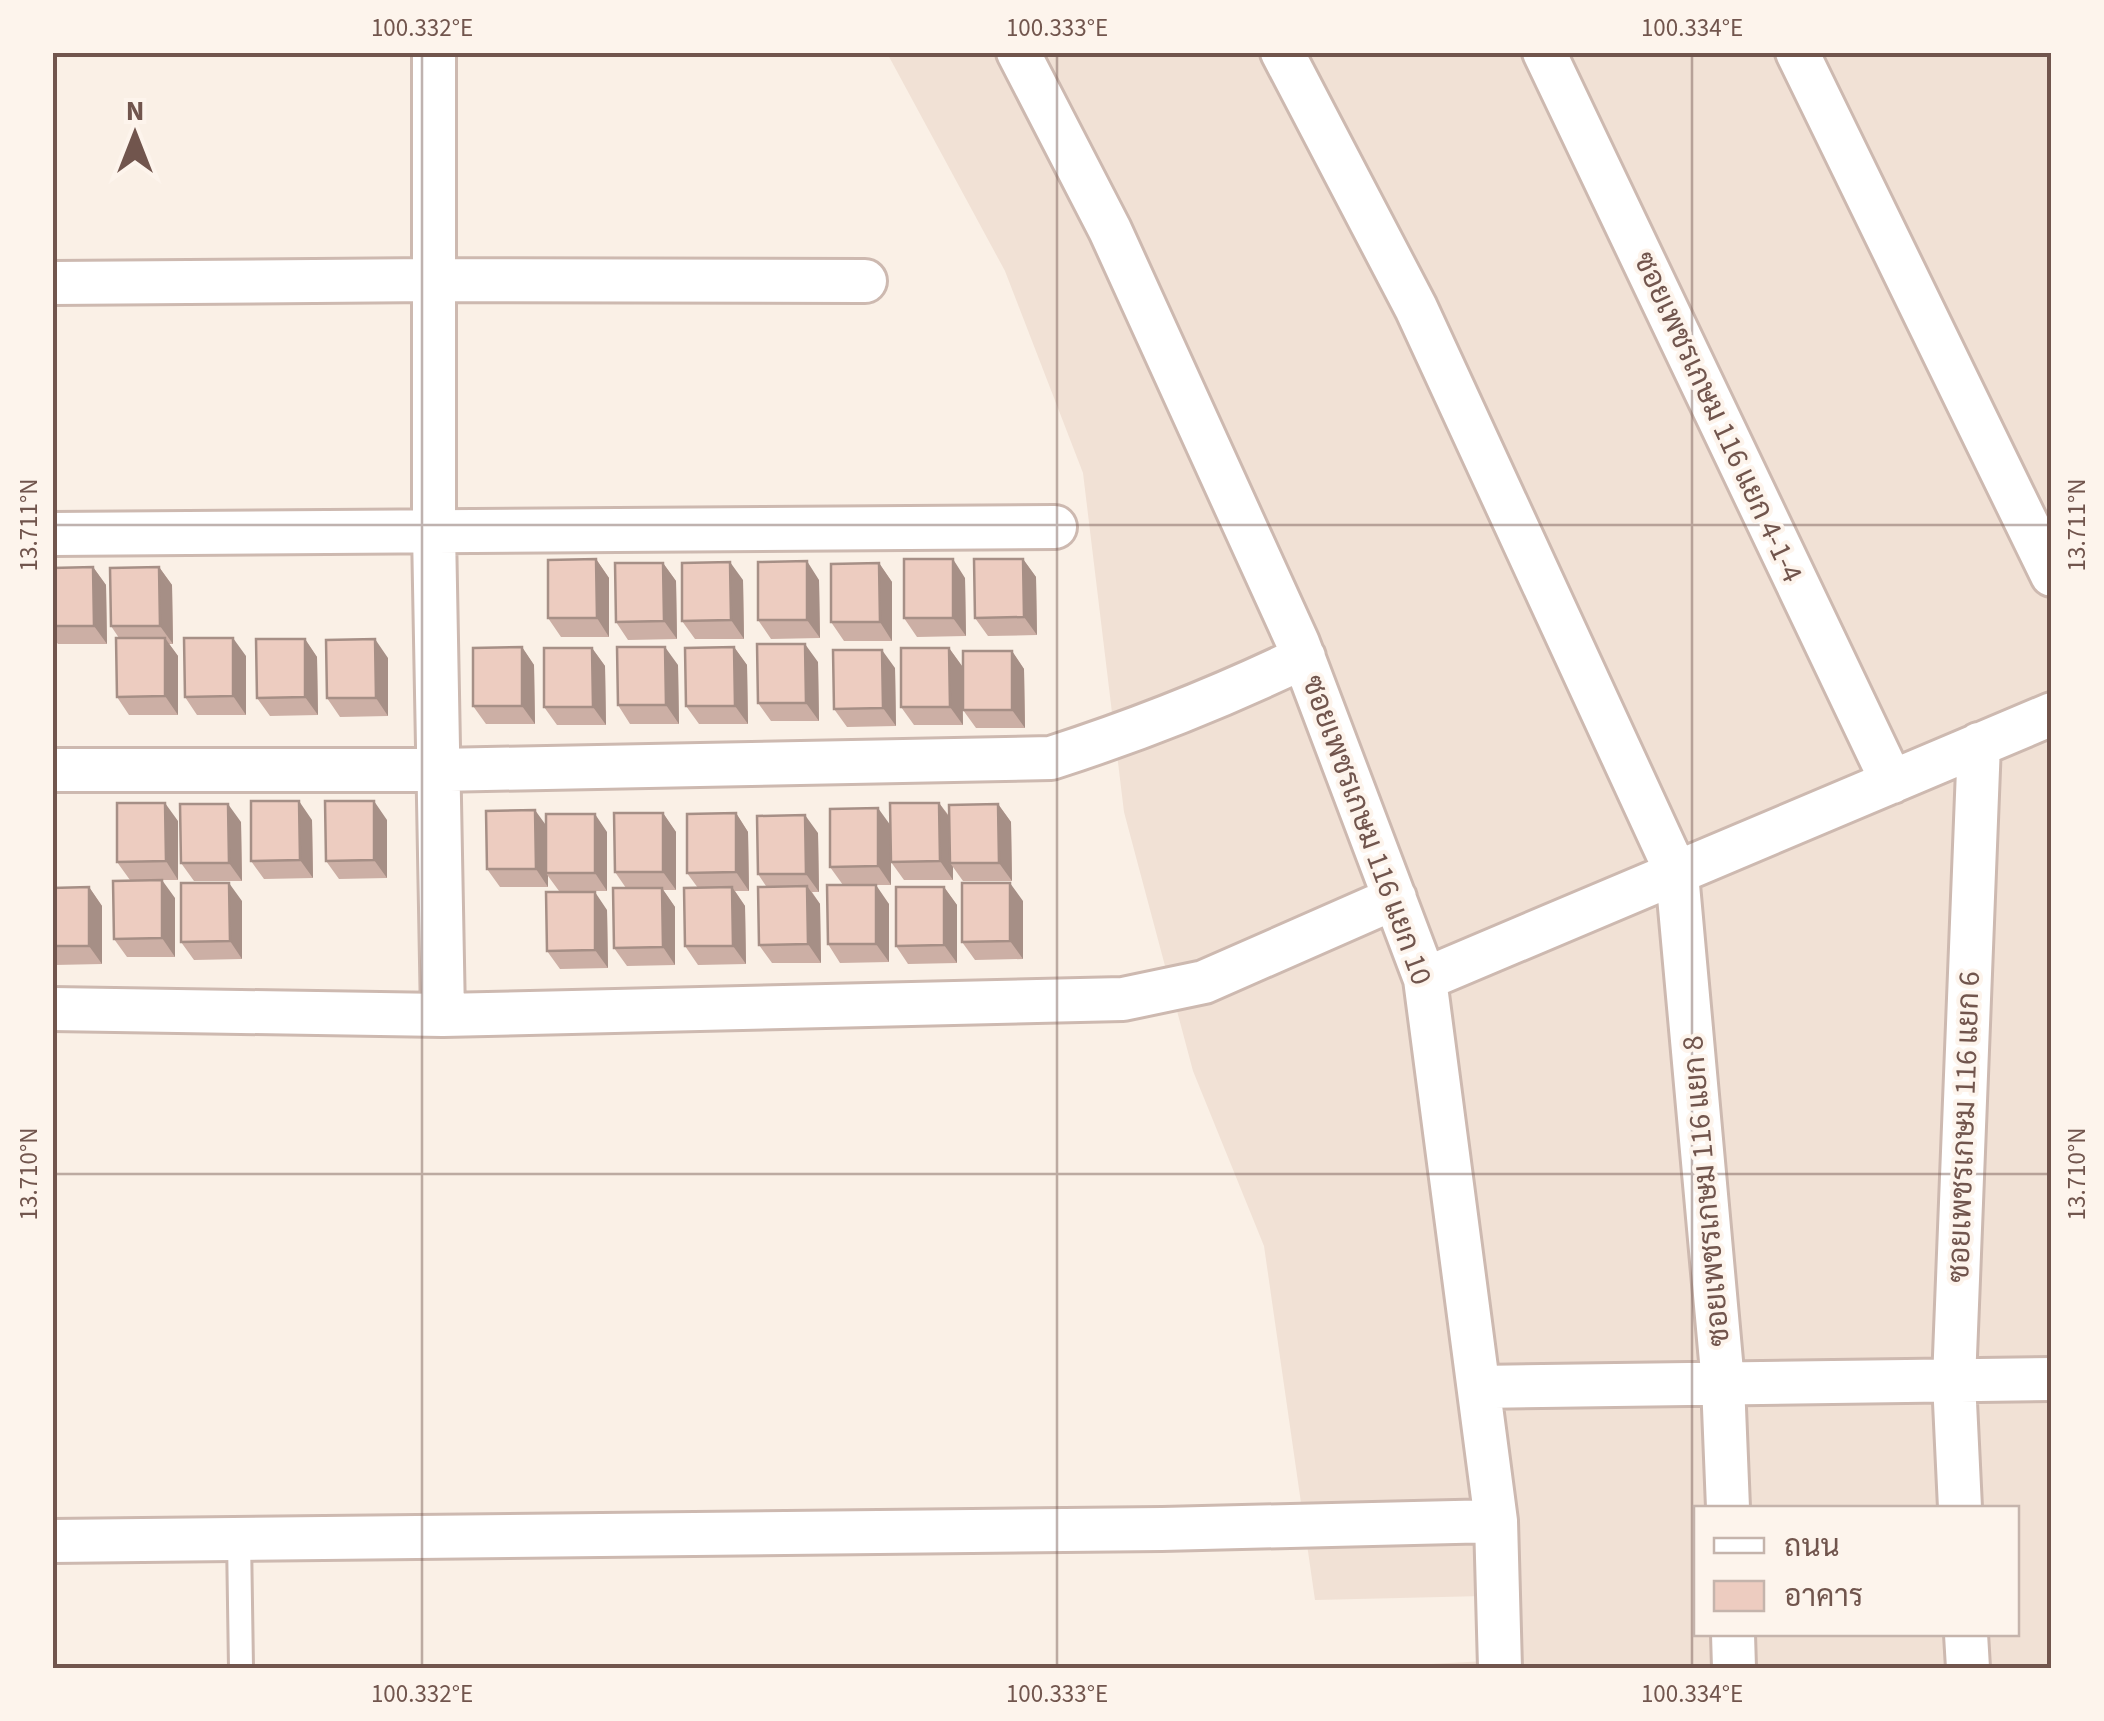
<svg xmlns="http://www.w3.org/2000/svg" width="2104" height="1721" font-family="'Source Sans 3',Sarabun,sans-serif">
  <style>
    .residential { fill: #f1e1d5; fill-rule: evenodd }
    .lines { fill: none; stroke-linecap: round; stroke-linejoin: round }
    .lane-casing { stroke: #cdb9b0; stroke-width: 28 }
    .street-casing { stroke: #cdb9b0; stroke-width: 48 }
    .lane { stroke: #fff; stroke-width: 22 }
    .street { stroke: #fff; stroke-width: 42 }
    .wall { fill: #ccafa5 }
    .shaded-wall { fill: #a68f86 }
    .building { fill: #edccc0; stroke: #a68f86; stroke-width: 2.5 }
    .ticks { fill: none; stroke: #71554d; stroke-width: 2.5; stroke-opacity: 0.45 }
    .labels { text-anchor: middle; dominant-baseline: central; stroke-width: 8; stroke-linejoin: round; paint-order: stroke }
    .street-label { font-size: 30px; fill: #71554d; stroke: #fdf4ec }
    .neatline { fill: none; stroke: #71554d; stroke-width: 4 }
    .ticks-label { font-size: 25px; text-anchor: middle; fill: #71554d }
  </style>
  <rect width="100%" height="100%" fill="#faf0e6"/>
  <path class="residential" d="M 887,53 L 2051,53 L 2051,1668 L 1358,1668 L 1486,1661 L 1484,1596 L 1315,1600 L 1264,1246 L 1193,1071 L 1124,812 L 1083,473 L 1005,271 ZM 1696,1508 L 2016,1508 L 2016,1634 L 1696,1634 Z"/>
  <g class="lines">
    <defs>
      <path id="lane" d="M 239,1539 L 241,1668"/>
      <path id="street" d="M 434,52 L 434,532 L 443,1015
        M 1018,52 L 1110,230 L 1298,643 L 1425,979 L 1496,1521 L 1500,1668
        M 1282,52 L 1416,308 L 1677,874 L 1723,1383 L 1728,1508
        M 1544,52 L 1892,782
        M 1797,52 L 2052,575
        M 52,283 L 434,280 L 865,281
        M 52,534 L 1055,527
        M 52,770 L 439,770 L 1051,758 C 1138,730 1221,697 1304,657
        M 1425,979 L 2052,714
        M 52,1009 L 443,1015 L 1123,999 L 1204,982 L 1395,898
        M 1479,1387 L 2052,1379
        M 1960,1508 L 1954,1381 L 1979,744
        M 52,1541 L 1162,1529 L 1496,1521
        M 1733,1634 L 1734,1668
        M 1966,1634 L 1968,1668"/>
    </defs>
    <use href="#lane" class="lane-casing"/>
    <use href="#street" class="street-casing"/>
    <use href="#lane" class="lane"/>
    <use href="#street" class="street"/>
  </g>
  <path class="wall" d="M 596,559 L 609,578 L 609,637 L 561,637 L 548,618 Z
    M 1023,559 L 1036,577 L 1037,635 L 988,636 L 975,618 Z
    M 663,563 L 676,581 L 677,639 L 628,640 L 616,622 Z
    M 879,563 L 892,582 L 892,641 L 844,641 L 831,622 Z
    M 93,567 L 106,585 L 107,644 L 58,644 L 52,637 L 52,568 Z
    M 159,567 L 172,585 L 173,644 L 169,644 L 178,656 L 178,715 L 129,715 L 117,697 L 119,638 L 111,626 Z
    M 965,578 L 966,636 L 917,637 L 904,618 Z
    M 743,580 L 744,639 L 695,639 L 682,621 Z
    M 819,580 L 820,638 L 771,639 L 758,620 Z
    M 305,639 L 317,657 L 318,715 L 270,716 L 257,698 Z
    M 522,647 L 534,665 L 535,724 L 486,724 L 473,706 Z
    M 734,647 L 747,665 L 748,724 L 699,724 L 686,706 Z
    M 592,648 L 605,666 L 606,725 L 557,725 L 544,707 Z
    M 949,648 L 962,666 L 963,725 L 914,725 L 901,707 Z
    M 1012,651 L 1024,669 L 1025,728 L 976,728 L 963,710 Z
    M 246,656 L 246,715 L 197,715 L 185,697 Z
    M 388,658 L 388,716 L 340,717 L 327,698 Z
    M 818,662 L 819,721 L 771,721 L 758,703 Z
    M 678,665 L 679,724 L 630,724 L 618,705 Z
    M 895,668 L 896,726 L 847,727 L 834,709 Z
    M 939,803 L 950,817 L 998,804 L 1011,822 L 1012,881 L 963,881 L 953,867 L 953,880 L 904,880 L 891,862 Z
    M 663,813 L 676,832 L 676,890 L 663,890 L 675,907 L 675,965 L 627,966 L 614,948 L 626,888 L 615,872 Z
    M 736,813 L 748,832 L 749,891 L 735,891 L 745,906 L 746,964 L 698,965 L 685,946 L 698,888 L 687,873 Z
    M 312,820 L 313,878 L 264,879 L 251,861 Z
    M 387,820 L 387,878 L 339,879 L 326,861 Z
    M 178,821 L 178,880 L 130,880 L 117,862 Z
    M 241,822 L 242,881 L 194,881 L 181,863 Z
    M 546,826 L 607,832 L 607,891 L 559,891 L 548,876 L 548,887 L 500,887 L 487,869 Z
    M 891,826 L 891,885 L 855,885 L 889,904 L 889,962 L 840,963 L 828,944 L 843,885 L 830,867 Z
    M 818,833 L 819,892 L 812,892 L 820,904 L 821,963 L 772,963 L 759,945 L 766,886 L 758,874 Z
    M 89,887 L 102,906 L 102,964 L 54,965 L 52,962 L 52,888 Z
    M 944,887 L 957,905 L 957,963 L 908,964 L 896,946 Z
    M 175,898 L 175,957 L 127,957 L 114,939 Z
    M 242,901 L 242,959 L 194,960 L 181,942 Z
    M 1023,901 L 1023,959 L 975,960 L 962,942 Z
    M 607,910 L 608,968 L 560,969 L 547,951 Z"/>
  <path class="shaded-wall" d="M 596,559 L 609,578 L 609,637 L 597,618 Z
    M 953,559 L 965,578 L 966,636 L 953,618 Z
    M 1023,559 L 1036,577 L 1037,635 L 1024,617 Z
    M 807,561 L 819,580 L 820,638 L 807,620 Z
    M 730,562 L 743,580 L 744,639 L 731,620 Z
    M 663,563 L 676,581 L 677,639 L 664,621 Z
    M 879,563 L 892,582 L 892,641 L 880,622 Z
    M 93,567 L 106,585 L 107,644 L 94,626 Z
    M 159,567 L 172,585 L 173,644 L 160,626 Z
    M 165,638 L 178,656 L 178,715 L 165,696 Z
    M 233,638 L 246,656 L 246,715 L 233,696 Z
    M 305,639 L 317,657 L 318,715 L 305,697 Z
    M 375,639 L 388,658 L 388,716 L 376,698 Z
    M 805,644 L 818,662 L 819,721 L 806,703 Z
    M 522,647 L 534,665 L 535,724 L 522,706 Z
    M 665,647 L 678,665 L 679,724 L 666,705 Z
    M 734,647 L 747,665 L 748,724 L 735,706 Z
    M 592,648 L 605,666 L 606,725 L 593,707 Z
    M 949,648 L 962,666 L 963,725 L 950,707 Z
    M 882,650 L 895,668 L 896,726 L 883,708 Z
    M 1012,651 L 1024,669 L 1025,728 L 1012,710 Z
    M 299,801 L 312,820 L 313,878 L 300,860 Z
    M 374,801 L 387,820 L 387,878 L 374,860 Z
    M 165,803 L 178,821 L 178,880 L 166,861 Z
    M 939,803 L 952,821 L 950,863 L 953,867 L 953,880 L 940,861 Z
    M 228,804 L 241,822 L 242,881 L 229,863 Z
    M 998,804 L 1011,822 L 1012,881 L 999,863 Z
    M 878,808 L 891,826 L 891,885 L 878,866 Z
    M 535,810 L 548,828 L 546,873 L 548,876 L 548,887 L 536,869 Z
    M 663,813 L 676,832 L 676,890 L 663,872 Z
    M 736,813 L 748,832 L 749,891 L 736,872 Z
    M 595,814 L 607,832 L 607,891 L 595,873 Z
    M 805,815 L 818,833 L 819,892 L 806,874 Z
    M 162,880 L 175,898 L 175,957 L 162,938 Z
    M 229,883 L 242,901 L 242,959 L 230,941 Z
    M 1010,883 L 1023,901 L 1023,959 L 1010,941 Z
    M 876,885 L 889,904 L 889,962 L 876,944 Z
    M 807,886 L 820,904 L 821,963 L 808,944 Z
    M 89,887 L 102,906 L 102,964 L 89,946 Z
    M 732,887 L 745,906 L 746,964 L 733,946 Z
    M 944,887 L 957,905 L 957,963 L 944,945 Z
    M 662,888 L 675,907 L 675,965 L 663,947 Z
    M 595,892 L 607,910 L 608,968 L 595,950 Z"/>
  <path class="building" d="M 596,559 L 597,618 L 548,618 L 548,560 Z
    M 904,559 L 953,559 L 953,618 L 904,618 Z
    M 974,559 L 1023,559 L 1024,617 L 975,618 Z
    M 807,561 L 807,620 L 758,620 L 758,562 Z
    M 730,562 L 731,620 L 682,621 L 682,563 Z
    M 615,563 L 663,563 L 664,621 L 616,622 Z
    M 879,563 L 880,622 L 831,622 L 831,564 Z
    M 93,567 L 94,626 L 52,626 L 52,568 Z
    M 159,567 L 160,626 L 111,626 L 110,568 Z
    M 116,638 L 165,638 L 165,696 L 117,697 Z
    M 184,638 L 233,638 L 233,696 L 185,697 Z
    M 256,639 L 305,639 L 305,697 L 257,698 Z
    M 375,639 L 376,698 L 327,698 L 326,640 Z
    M 757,644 L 805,644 L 806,703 L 758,703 Z
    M 522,647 L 522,706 L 473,706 L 473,648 Z
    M 617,647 L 665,647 L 666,705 L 618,705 Z
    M 734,647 L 735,706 L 686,706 L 685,648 Z
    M 544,648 L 592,648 L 593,707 L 544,707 Z
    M 901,648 L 949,648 L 950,707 L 901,707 Z
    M 833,650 L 882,650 L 883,708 L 834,709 Z
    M 963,651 L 1012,651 L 1012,710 L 963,710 Z
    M 251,801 L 299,801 L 300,860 L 251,861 Z
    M 325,801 L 374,801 L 374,860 L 326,861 Z
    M 117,803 L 165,803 L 166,861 L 117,862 Z
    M 890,803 L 939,803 L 940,861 L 891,862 Z
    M 180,804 L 228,804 L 229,863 L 181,863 Z
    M 998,804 L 999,863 L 950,863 L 949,805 Z
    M 878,808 L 878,866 L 830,867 L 830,809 Z
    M 535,810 L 536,869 L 487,869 L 486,811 Z
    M 614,813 L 663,813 L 663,872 L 615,872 Z
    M 736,813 L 736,872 L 687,873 L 687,814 Z
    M 546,814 L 595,814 L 595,873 L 546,873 Z
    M 805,815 L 806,874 L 758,874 L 757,816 Z
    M 162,880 L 162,938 L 114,939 L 113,881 Z
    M 181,883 L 229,883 L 230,941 L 181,942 Z
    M 962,883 L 1010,883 L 1010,941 L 962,942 Z
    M 827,885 L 876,885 L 876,944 L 828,944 Z
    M 807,886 L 808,944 L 759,945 L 758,887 Z
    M 89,887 L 89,946 L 52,946 L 52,888 Z
    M 732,887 L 733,946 L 685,946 L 684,888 Z
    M 896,887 L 944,887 L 944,945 L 896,946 Z
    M 613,888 L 662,888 L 663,947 L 614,948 Z
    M 546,892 L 595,892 L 595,950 L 547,951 Z"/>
  <path class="ticks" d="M 422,52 L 422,1668M 1057,52 L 1057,1668M 1692,52 L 1692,1668M 52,525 L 2052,525M 52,1174 L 2052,1174"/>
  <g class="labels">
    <g class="street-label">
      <text transform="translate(1718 417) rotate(65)">ซอยเพชรเกษม 116 แยก 4-1-4</text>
      <text transform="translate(1367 830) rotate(70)">ซอยเพชรเกษม 116 แยก 10</text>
      <text transform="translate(1964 1127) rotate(-88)">ซอยเพชรเกษม 116 แยก 6</text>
      <text transform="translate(1706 1191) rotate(-95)">ซอยเพชรเกษม 116 แยก 8</text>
    </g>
  </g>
  <rect width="2104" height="1721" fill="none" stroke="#fdf4ec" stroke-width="110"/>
  <rect x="1694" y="1506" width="325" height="130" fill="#fdf4ec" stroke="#c5b4ac" stroke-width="2.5"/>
  <rect x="1714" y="1538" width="50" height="15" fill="#ffffff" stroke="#c5b4ac" stroke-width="2.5"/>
  <text x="1784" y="1556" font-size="30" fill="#71554d">ถนน</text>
  <rect x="1714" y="1581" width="50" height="30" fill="#edccc0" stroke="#c5b4ac" stroke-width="2.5"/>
  <text x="1784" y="1606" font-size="30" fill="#71554d">อาคาร</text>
  <g transform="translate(135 135)" stroke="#fdf4ec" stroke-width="8" paint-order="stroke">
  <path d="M0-8L18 38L0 25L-18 38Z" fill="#71554d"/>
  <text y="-15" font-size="28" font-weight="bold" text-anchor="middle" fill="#71554d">N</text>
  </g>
  <rect x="55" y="55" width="1994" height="1611" class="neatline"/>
  <g class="ticks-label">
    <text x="422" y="36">100.332°E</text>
    <text x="1057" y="36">100.333°E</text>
    <text x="1692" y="36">100.334°E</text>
    <text transform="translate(28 525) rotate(-90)" y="9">13.711°N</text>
    <text transform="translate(2076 525) rotate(-90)" y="9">13.711°N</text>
    <text transform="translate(28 1174) rotate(-90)" y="9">13.710°N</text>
    <text transform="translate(2076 1174) rotate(-90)" y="9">13.710°N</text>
    <text x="422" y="1702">100.332°E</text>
    <text x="1057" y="1702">100.333°E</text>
    <text x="1692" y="1702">100.334°E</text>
  </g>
</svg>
